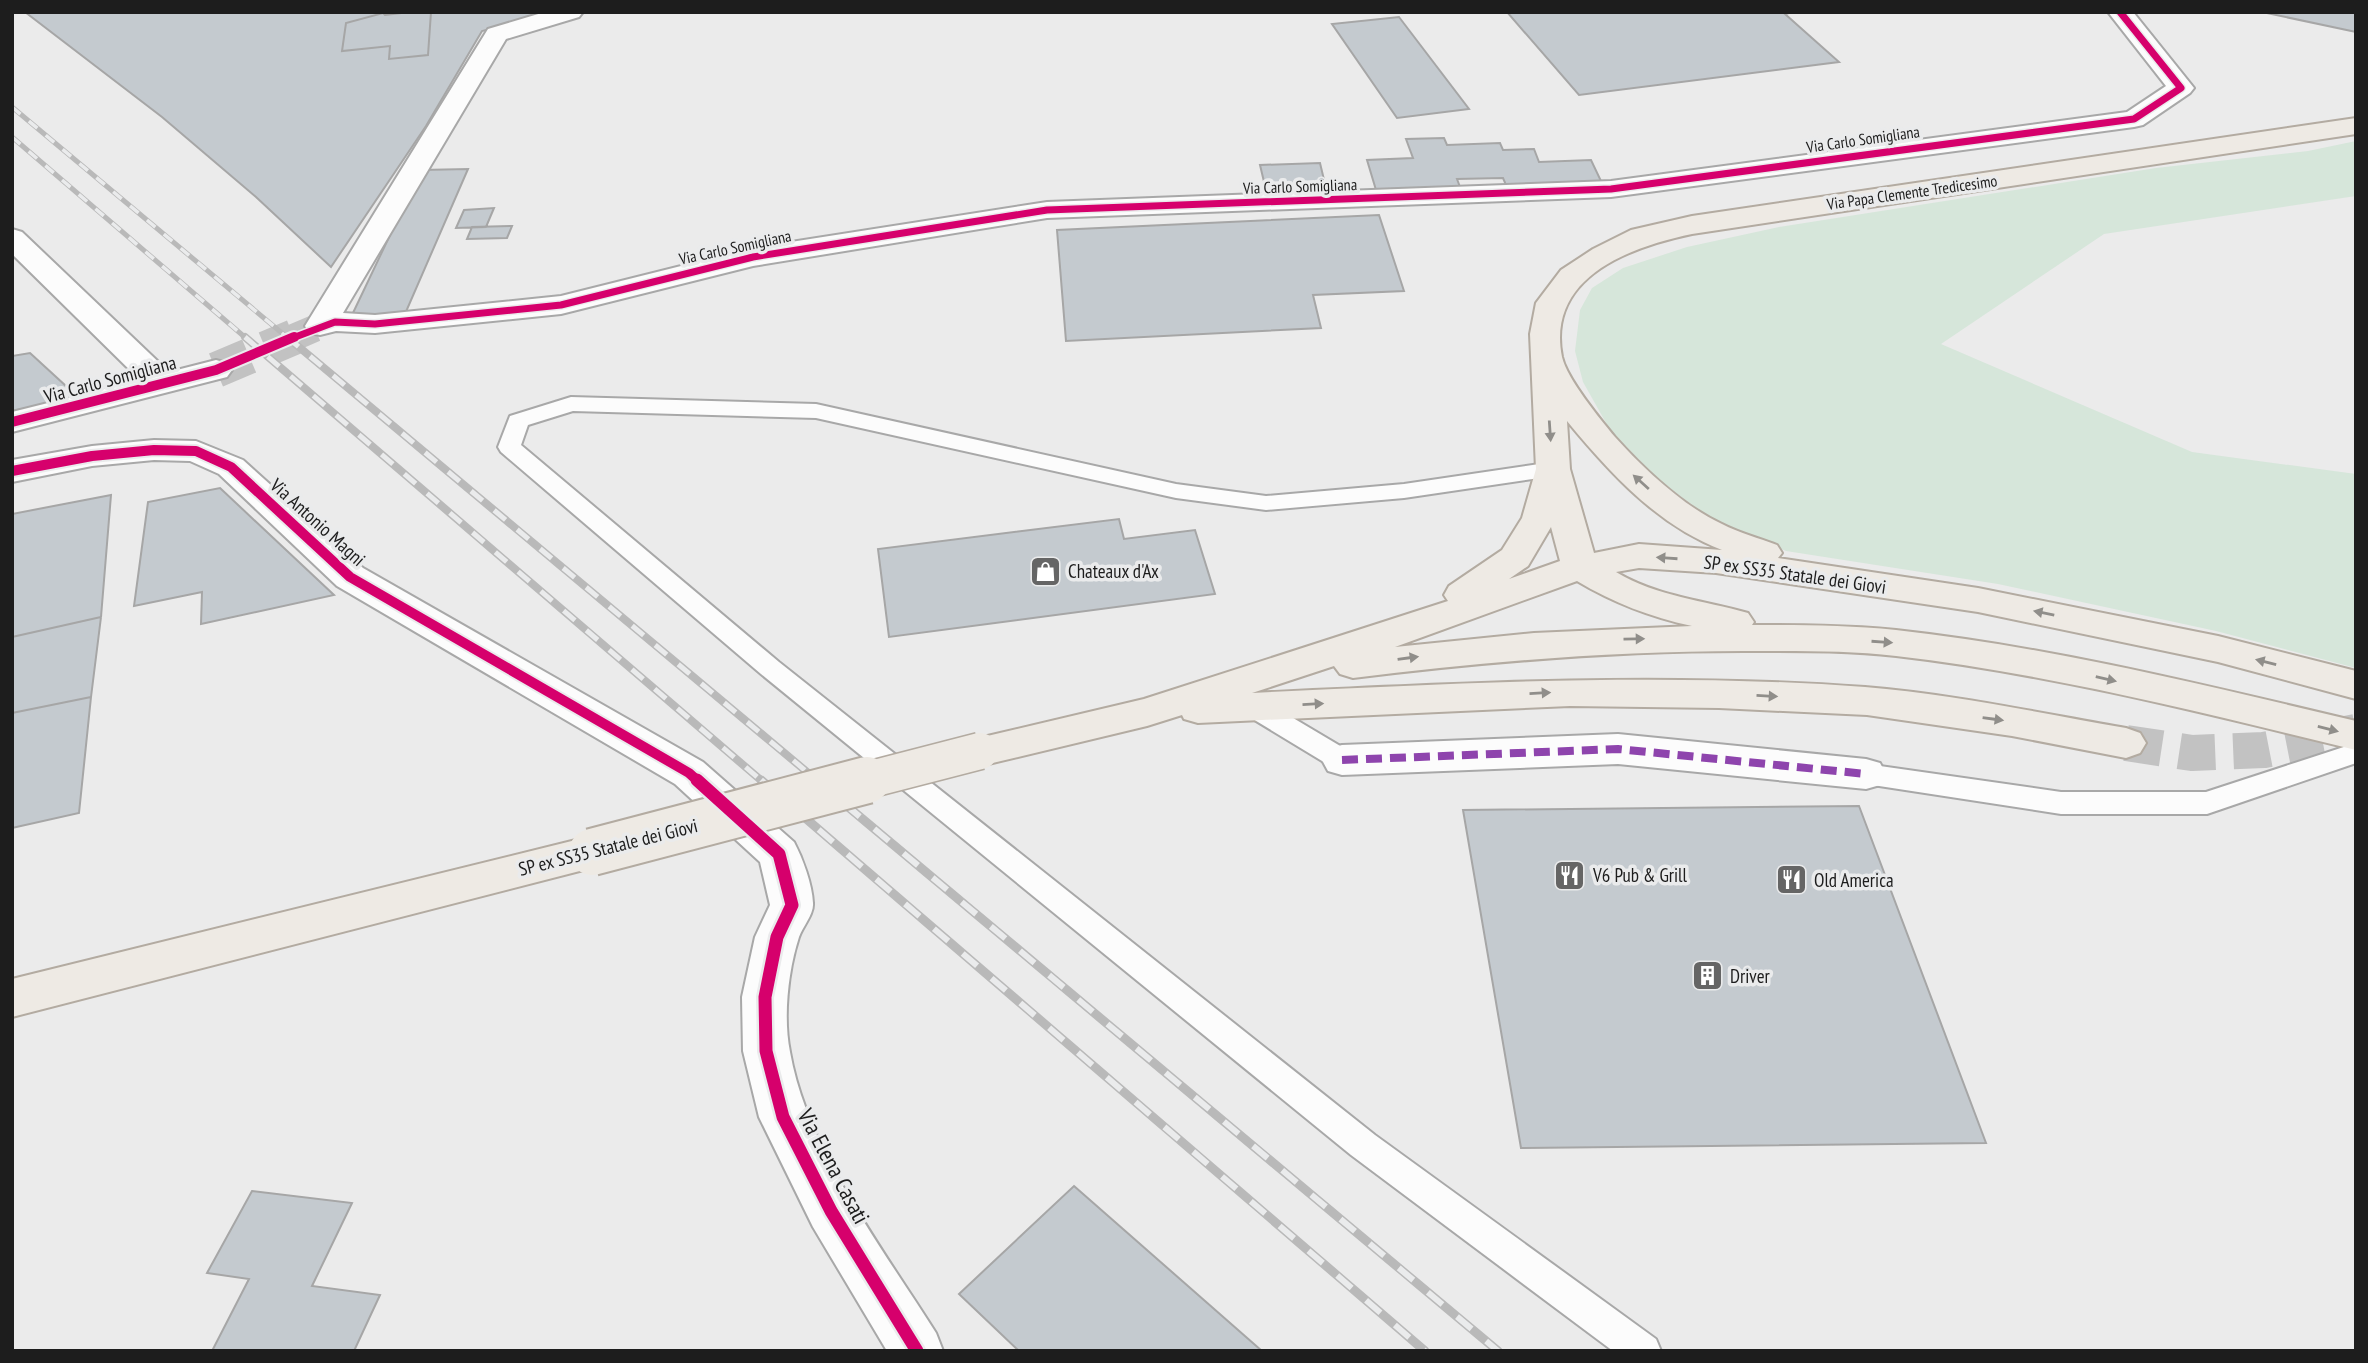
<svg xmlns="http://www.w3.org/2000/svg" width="2368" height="1363" font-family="'PT Sans Narrow',sans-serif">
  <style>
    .green { fill: #d6e6da }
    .building { fill: #c4cacf; stroke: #a6a6a6; stroke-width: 2 }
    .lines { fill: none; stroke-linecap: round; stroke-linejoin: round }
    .street-tunnel-far1 { stroke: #c2c2c2; stroke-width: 27; stroke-dasharray: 27 13; stroke-linecap: butt }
    .street-tunnel { stroke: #c2c2c2; stroke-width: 36; stroke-dasharray: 36 18; stroke-linecap: butt }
    .primary-tunnel { stroke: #c2c2c2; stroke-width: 36; stroke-dasharray: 36 18; stroke-linecap: butt }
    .lane-casing { stroke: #a8a8a8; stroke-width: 4 }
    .street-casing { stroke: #a8a8a8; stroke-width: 4 }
    .primary-casing { stroke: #b3aba1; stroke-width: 4 }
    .lane { fill: #fcfcfc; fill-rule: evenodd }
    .street { fill: #fcfcfc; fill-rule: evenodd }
    .primary { fill: #eeeae4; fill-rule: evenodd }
    .rail-far2-casing { stroke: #b9b9b9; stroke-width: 5 }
    .rail-far1-casing { stroke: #b9b9b9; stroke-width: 8 }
    .rail-casing { stroke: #b9b9b9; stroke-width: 9 }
    .rail-far2 { stroke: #eaebec; stroke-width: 3.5; stroke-dasharray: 11; stroke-linecap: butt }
    .rail-far1 { stroke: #eaebec; stroke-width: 5; stroke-dasharray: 15; stroke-linecap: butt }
    .rail { stroke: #eaebec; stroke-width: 6; stroke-dasharray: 19; stroke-linecap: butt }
    .primary-bridge-far1-casing { stroke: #b3aba1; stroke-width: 39; stroke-linecap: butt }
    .primary-bridge-casing { stroke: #b3aba1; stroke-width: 50; stroke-linecap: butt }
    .primary-bridge-far1 { stroke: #eeeae4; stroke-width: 36 }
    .primary-bridge { stroke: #eeeae4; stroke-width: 46 }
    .quiet { stroke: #8e44ad; stroke-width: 8; stroke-dasharray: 16 8; stroke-linecap: butt }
    .cycleway-far2-casing { stroke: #eaebec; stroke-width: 10 }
    .cycleway-far1-casing { stroke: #eaebec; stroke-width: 14 }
    .cycleway-casing { stroke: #eaebec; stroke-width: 18 }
    .cycleway-far2 { stroke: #d6006c; stroke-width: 7 }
    .cycleway-far1 { stroke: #d6006c; stroke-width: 10 }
    .cycleway { stroke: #d6006c; stroke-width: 13 }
    .oneway { fill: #908e8a }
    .labels { text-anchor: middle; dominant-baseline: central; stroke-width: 7; stroke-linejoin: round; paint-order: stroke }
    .far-street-label { font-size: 16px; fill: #1d1d1d; stroke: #eaebec }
    .street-label { font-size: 19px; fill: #1d1d1d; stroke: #eaebec }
    .poi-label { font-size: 19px; fill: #1d1d1d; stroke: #eaebec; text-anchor: start }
    .near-street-label { font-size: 23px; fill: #1d1d1d; stroke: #eaebec }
  </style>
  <rect width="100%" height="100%" fill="#ebebeb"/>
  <path class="green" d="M 2356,141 L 2356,196 L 2104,234 L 1941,344 L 2192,452 L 2356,474 L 2356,668 L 2216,631 L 1998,584 L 1786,551 L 1710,518 L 1660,481 L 1610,430 L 1583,382 L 1575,351 L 1580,310 L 1592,288 L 1623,268 L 1687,247 L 1779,227 L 2156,168 L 2308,151 Z"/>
  <path class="building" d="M 25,12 L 551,12 L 482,31 L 426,126 L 331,267 L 256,197 L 162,117 Z
    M 410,12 L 431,12 L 428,55 L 389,59 L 390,46 L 342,51 L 346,23 L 383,13 L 385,15 Z
    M 1507,12 L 1793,12 L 1785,14 L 1839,62 L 1579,95 Z
    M 2262,12 L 2356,12 L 2356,32 Z
    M 1399,17 L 1469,109 L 1397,118 L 1332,24 Z
    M 1444,138 L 1447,145 L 1500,143 L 1503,150 L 1534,149 L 1539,162 L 1591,160 L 1601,181 L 1506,185 L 1503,178 L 1457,179 L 1460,187 L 1376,190 L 1367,160 L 1413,158 L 1406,139 Z
    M 1320,163 L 1325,184 L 1265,186 L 1260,165 Z
    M 468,169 L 405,314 L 352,315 L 421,170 Z
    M 494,208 L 486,227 L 456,228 L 464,210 Z
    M 1379,215 L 1404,291 L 1313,295 L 1321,328 L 1066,341 L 1057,230 Z
    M 512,226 L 507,238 L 467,239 L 472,227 Z
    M 30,353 L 79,398 L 12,411 L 12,356 Z
    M 220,488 L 334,595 L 201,624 L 202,592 L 134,606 L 148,502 Z
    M 111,495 L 101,617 L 12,637 L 12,514 Z
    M 1119,519 L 1124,539 L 1195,530 L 1215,594 L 889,637 L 878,549 Z
    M 101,617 L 91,697 L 12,713 L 12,637 Z
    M 91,697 L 79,813 L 12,828 L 12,713 Z
    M 1859,806 L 1986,1143 L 1521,1148 L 1463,810 Z
    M 1074,1186 L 1262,1351 L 1019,1351 L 959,1294 Z
    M 252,1191 L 352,1203 L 312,1286 L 380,1295 L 354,1351 L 212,1351 L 249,1279 L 207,1273 Z"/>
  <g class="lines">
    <path class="street-tunnel-far1" d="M 290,339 L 320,326"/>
    <path class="street-tunnel" d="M 216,370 L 294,337"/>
    <path class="primary-tunnel" d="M 2126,743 L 2192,753 L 2264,750 L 2356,732"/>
    <defs>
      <path id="lane" d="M 571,397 L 816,404 L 1176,484 L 1266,496 L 1404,484 L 1553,462 L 1561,464 L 1565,469 L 1561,474 L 1553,476 L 1404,498 L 1266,510 L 1176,498 L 816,418 L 573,411 L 528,425 L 521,445 L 779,662 L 1375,1135 L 1656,1339 L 1661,1351 L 1613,1351 L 1351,1155 L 761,674 L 501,452 L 498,447 L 510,416 Z
        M 1252,696 L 1261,699 L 1352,753 L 1356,760 L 1352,767 L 1342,770 L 1332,767 L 1243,713 L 1239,706 L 1243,699 Z
        M 2356,743 L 2356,763 L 2207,814 L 2061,814 L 1866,784 L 1856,781 L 1852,774 L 1856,767 L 1866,764 L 2061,792 L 2206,792 Z"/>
      <path id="street" d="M 545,12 L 583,12 L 579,17 L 506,39 L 343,313 L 375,315 L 561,296 L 753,248 L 1047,202 L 1611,181 L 2127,112 L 2166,86 L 2108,12 L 2133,12 L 2194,88 L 2190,93 L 2143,125 L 2134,127 L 1611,197 L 1047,218 L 753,266 L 561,314 L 375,333 L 336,331 L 320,335 L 309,333 L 305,326 L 488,29 Z
        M 12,229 L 22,232 L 169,372 L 216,360 L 227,363 L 232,370 L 227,377 L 12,432 L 12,412 L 140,380 L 12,254 Z
        M 154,440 L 196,441 L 243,460 L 363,568 L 703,762 L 794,842 C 803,859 812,884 813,903 C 814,914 803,926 799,937 C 788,971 783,1017 790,1052 C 807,1150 883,1249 936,1333 L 943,1351 L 887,1351 L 813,1227 L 759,1117 L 743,1051 L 742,997 L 755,937 L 770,905 L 760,862 L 675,784 L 337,586 L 219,474 L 190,461 L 154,460 L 92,466 L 12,482 L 12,460 L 92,446 Z
        M 1618,734 L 1866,759 L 1880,763 L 1886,774 L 1880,785 L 1866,789 L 1618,764 L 1342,775 L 1328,771 L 1322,760 L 1328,749 L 1342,745 Z"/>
      <path id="primary" d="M 2356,118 L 2356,134 L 1692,234 C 1630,247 1546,277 1562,357 C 1567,379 1600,419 1615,437 C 1643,468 1683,506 1722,524 C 1739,533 1759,538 1777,545 L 1782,553 L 1778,558 L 1978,588 L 2218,636 L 2356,671 L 2356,699 L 2218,662 L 1978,612 L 1716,573 L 1639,568 L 1616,572 C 1658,597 1703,600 1748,613 L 1754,622 L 1752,625 C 1800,625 1848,625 1896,630 C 2051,647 2204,685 2356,721 L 2356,750 C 2204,713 2051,674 1896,656 C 1845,650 1794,651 1743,651 C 1612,651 1482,662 1353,678 L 1340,674 L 1334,666 L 1252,693 C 1456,683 1660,672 1865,687 C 1952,694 2040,713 2126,728 L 2140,733 L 2146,743 L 2140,753 L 2126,758 L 2012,736 L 1867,715 L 1719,708 L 1570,706 L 1198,723 L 1184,719 L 1182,715 L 1147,726 L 980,766 L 966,761 L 960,751 L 966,741 L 1144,699 L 1448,601 L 1444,595 L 1449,586 L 1502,550 L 1522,518 L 1536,469 L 1530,334 L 1536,303 L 1561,270 L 1593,249 L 1631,230 L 1692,216 ZM 1567,421 C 1610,473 1657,525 1722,550 L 1639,544 L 1594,553 L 1570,469 ZM 1551,527 L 1560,561 L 1509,579 L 1528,566 ZM 1577,581 C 1614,603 1650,617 1692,626 L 1534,633 L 1395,647 Z
        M 592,836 L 607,840 L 613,852 L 607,864 L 12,1017 L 12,979 Z"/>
    </defs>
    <use href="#lane" class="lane-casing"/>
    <use href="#street" class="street-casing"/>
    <use href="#primary" class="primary-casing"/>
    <use href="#lane" class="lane"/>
    <use href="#street" class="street"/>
    <use href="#primary" class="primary"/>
    <defs>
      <path id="rail-far2" d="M 12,107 L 289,339
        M 12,137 L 247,339"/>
      <path id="rail-far1" d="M 245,337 L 763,782
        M 287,337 L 819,782"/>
      <path id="rail" d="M 761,780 L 1425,1351
        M 816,780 L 1498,1351"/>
    </defs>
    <use href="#rail-far2" class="rail-far2-casing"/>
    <use href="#rail-far1" class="rail-far1-casing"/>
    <use href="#rail" class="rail-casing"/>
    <use href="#rail-far2" class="rail-far2"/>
    <use href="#rail-far1" class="rail-far1"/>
    <use href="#rail" class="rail"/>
    <defs>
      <path id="primary-bridge-far1" d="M 860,782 L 980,751"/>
      <path id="primary-bridge" d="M 592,852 L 867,780"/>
    </defs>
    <use href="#primary-bridge-far1" class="primary-bridge-far1-casing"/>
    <use href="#primary-bridge" class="primary-bridge-casing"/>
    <use href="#primary-bridge-far1" class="primary-bridge-far1"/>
    <use href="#primary-bridge" class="primary-bridge"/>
    <path class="quiet" d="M 1342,760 L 1618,749 L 1866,774"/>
    <defs>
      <path id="cycleway-far2" d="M 290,339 L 335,322 L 375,324 L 561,305 L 753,257 L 1047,210 L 1611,189 L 2134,119 L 2181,88 L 2120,12"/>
      <path id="cycleway-far1" d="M 12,422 L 216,370 L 294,337
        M 12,471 L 92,456 L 154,450 L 196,451 L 231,467 L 350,577 L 689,773 L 699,782"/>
      <path id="cycleway" d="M 697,780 L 779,854 L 792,905 L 777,937 L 765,997 L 766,1051 L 783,1117 L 831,1211 L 917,1351"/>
    </defs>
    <use href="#cycleway-far2" class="cycleway-far2-casing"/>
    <use href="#cycleway-far1" class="cycleway-far1-casing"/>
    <use href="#cycleway" class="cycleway-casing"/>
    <use href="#cycleway-far2" class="cycleway-far2"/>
    <use href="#cycleway-far1" class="cycleway-far1"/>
    <use href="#cycleway" class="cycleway"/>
  </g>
  <defs><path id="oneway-solid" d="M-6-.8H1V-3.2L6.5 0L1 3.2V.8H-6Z" transform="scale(1.75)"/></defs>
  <g class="oneway">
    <use href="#oneway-solid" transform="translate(1550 431) rotate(86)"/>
    <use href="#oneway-solid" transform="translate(1641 482) rotate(-138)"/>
    <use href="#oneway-solid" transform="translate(1667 558) rotate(-176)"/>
    <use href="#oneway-solid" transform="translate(2044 613) rotate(-168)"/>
    <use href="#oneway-solid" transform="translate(1634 639) rotate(-1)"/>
    <use href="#oneway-solid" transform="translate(1882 642) rotate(4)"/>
    <use href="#oneway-solid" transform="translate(1408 658) rotate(-8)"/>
    <use href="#oneway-solid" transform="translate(2266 662) rotate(-166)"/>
    <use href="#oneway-solid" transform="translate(2106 679) rotate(13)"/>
    <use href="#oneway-solid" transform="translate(1540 693) rotate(-3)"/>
    <use href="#oneway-solid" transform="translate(1767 696) rotate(3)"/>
    <use href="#oneway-solid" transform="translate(1313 704) rotate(-3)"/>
    <use href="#oneway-solid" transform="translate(1993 719) rotate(8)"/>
    <use href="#oneway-solid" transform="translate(2328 729) rotate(14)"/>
  </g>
  <defs>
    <symbol id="shop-square" viewBox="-11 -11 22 22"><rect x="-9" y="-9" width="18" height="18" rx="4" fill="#656565" stroke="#eaebec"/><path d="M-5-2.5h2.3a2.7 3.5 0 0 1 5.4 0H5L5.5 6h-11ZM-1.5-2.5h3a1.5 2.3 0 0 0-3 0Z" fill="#fff"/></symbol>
    <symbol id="restaurant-square" viewBox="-11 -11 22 22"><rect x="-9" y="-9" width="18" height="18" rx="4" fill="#656565" stroke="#eaebec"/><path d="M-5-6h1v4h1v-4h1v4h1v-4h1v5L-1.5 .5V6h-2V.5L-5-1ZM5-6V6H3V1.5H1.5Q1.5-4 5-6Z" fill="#fff"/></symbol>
    <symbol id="building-square" viewBox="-11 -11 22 22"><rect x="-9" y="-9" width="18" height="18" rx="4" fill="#656565" stroke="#eaebec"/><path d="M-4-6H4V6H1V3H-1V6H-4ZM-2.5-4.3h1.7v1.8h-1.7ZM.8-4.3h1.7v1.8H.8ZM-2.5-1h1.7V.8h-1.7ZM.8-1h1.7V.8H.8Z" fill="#fff"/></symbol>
  </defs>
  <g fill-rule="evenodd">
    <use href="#shop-square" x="1028" y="554" width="35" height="35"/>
    <use href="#restaurant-square" x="1552" y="858" width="35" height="35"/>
    <use href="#restaurant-square" x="1774" y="862" width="35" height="35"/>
    <use href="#building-square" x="1690" y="958" width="35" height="35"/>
  </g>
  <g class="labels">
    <g class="far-street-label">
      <text transform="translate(1863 139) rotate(-8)">Via Carlo Somigliana</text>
      <text transform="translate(1300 186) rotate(-2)">Via Carlo Somigliana</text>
      <text transform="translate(1912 192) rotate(-8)">Via Papa Clemente Tredicesimo</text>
      <text transform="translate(735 247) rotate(-12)">Via Carlo Somigliana</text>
    </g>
    <g class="street-label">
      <text transform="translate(110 379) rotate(-15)">Via Carlo Somigliana</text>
      <text transform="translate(318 522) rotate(42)">Via Antonio Magni</text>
      <text transform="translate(1795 574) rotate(8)">SP ex SS35 Statale dei Giovi</text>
      <text transform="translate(608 847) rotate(-14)">SP ex SS35 Statale dei Giovi</text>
    </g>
    <g class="poi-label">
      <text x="1068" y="571">Chateaux d'Ax</text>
      <text x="1593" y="875">V6 Pub &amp; Grill</text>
      <text x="1814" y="880">Old America</text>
      <text x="1730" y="976">Driver</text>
    </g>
    <g class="near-street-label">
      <text transform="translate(834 1166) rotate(62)">Via Elena Casati</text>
    </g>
  </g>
  <rect width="2368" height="1363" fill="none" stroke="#1d1d1d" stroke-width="28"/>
</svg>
